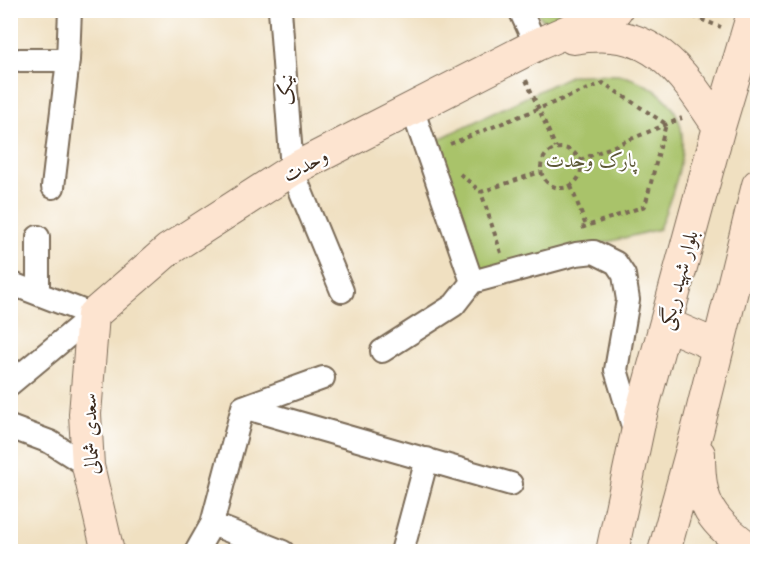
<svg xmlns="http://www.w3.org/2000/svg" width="768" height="562" font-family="'Libre Caslon Text',Amiri,serif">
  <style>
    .green { fill: #a9c36a; stroke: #727644; stroke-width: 1.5 }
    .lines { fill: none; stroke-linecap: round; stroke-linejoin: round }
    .street-casing { stroke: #7a6a57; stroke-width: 26 }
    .secondary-casing { stroke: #7a6a57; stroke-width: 34 }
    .path { stroke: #7a6a57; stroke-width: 4; stroke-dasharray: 4.5 4.5; stroke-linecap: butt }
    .street { stroke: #fff; stroke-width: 22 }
    .secondary { stroke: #fde4d0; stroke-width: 32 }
    .labels { text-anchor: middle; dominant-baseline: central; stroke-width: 4.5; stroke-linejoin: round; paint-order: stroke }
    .street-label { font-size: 20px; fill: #3b2a1e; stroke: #fff }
    .park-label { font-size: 20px; fill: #5c5835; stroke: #fff }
  </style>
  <rect width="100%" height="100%" fill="#fff"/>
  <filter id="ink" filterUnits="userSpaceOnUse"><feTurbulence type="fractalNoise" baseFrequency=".0167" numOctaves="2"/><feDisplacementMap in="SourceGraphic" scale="12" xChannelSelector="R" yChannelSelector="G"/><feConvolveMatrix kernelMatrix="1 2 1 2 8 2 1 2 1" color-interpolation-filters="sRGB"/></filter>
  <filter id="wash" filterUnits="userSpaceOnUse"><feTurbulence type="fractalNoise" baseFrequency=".008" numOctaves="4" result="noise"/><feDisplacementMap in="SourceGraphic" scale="24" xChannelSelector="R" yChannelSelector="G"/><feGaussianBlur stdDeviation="1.35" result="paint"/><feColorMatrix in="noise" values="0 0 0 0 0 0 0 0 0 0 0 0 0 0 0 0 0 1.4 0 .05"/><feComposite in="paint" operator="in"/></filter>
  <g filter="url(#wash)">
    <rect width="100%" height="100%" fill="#f0e0c1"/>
    <path class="green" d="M 536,11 L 595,11 L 560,23 L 545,23 Z
      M 572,75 C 588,76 612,72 627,77 C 709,104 682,169 659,229 L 482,274 L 437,140 Z"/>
  </g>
  <g filter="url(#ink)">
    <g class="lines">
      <defs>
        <path id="street" d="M 280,10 L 292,170 L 342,291
          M 520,10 L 536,45
          M 20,60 L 68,60
          M 412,108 L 472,282 L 576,254 L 594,252 L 616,263 L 624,275 L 628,300 L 616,370 L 635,433
          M 53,187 L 68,60 L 70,10
          M 38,237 L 38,293
          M 10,283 L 93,315 L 10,384
          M 382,351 L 454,305 L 472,282
          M 243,407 L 511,484
          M 10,427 L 50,442 L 88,466
          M 212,524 L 283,552
          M 196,552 L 212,524 L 243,407 L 323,378
          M 402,552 L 427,459"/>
        <path id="secondary" d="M 573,38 C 651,24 680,68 719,127
          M 666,324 L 717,346
          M 699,454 C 699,508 711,519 753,552
          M 108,552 L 88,466 L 85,414 L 93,315 L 168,250 L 292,170 L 536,45 L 616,10
          M 612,552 L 641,414 L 719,127 L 754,10
          M 664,552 L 698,428 L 758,185"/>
      </defs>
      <use href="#street" class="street-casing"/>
      <use href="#secondary" class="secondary-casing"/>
      <path class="path" d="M 676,10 L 721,27
        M 526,80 L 556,148
        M 450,144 L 603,83 L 666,124 L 645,206 L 578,229
        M541 168a20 20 0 1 1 40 0a20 20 0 1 1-40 0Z
        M 580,160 L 682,118
        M 460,174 L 481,192
        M 571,186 L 586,226
        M 501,253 L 481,192 L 540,172"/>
      <use href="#street" class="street"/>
      <use href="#secondary" class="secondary"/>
    </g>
  </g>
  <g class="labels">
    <g class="street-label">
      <text transform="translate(286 90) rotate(-94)">نیک</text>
      <text transform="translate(305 165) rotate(-29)">وحدت</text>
      <text transform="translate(678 280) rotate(-75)">بلوار شهید ریگی</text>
      <text transform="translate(90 434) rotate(-92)">سعدی شمالی</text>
    </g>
    <g class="park-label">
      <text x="591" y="160">پارک وحدت</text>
    </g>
  </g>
  <rect width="768" height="562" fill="none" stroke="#fff" stroke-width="36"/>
</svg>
